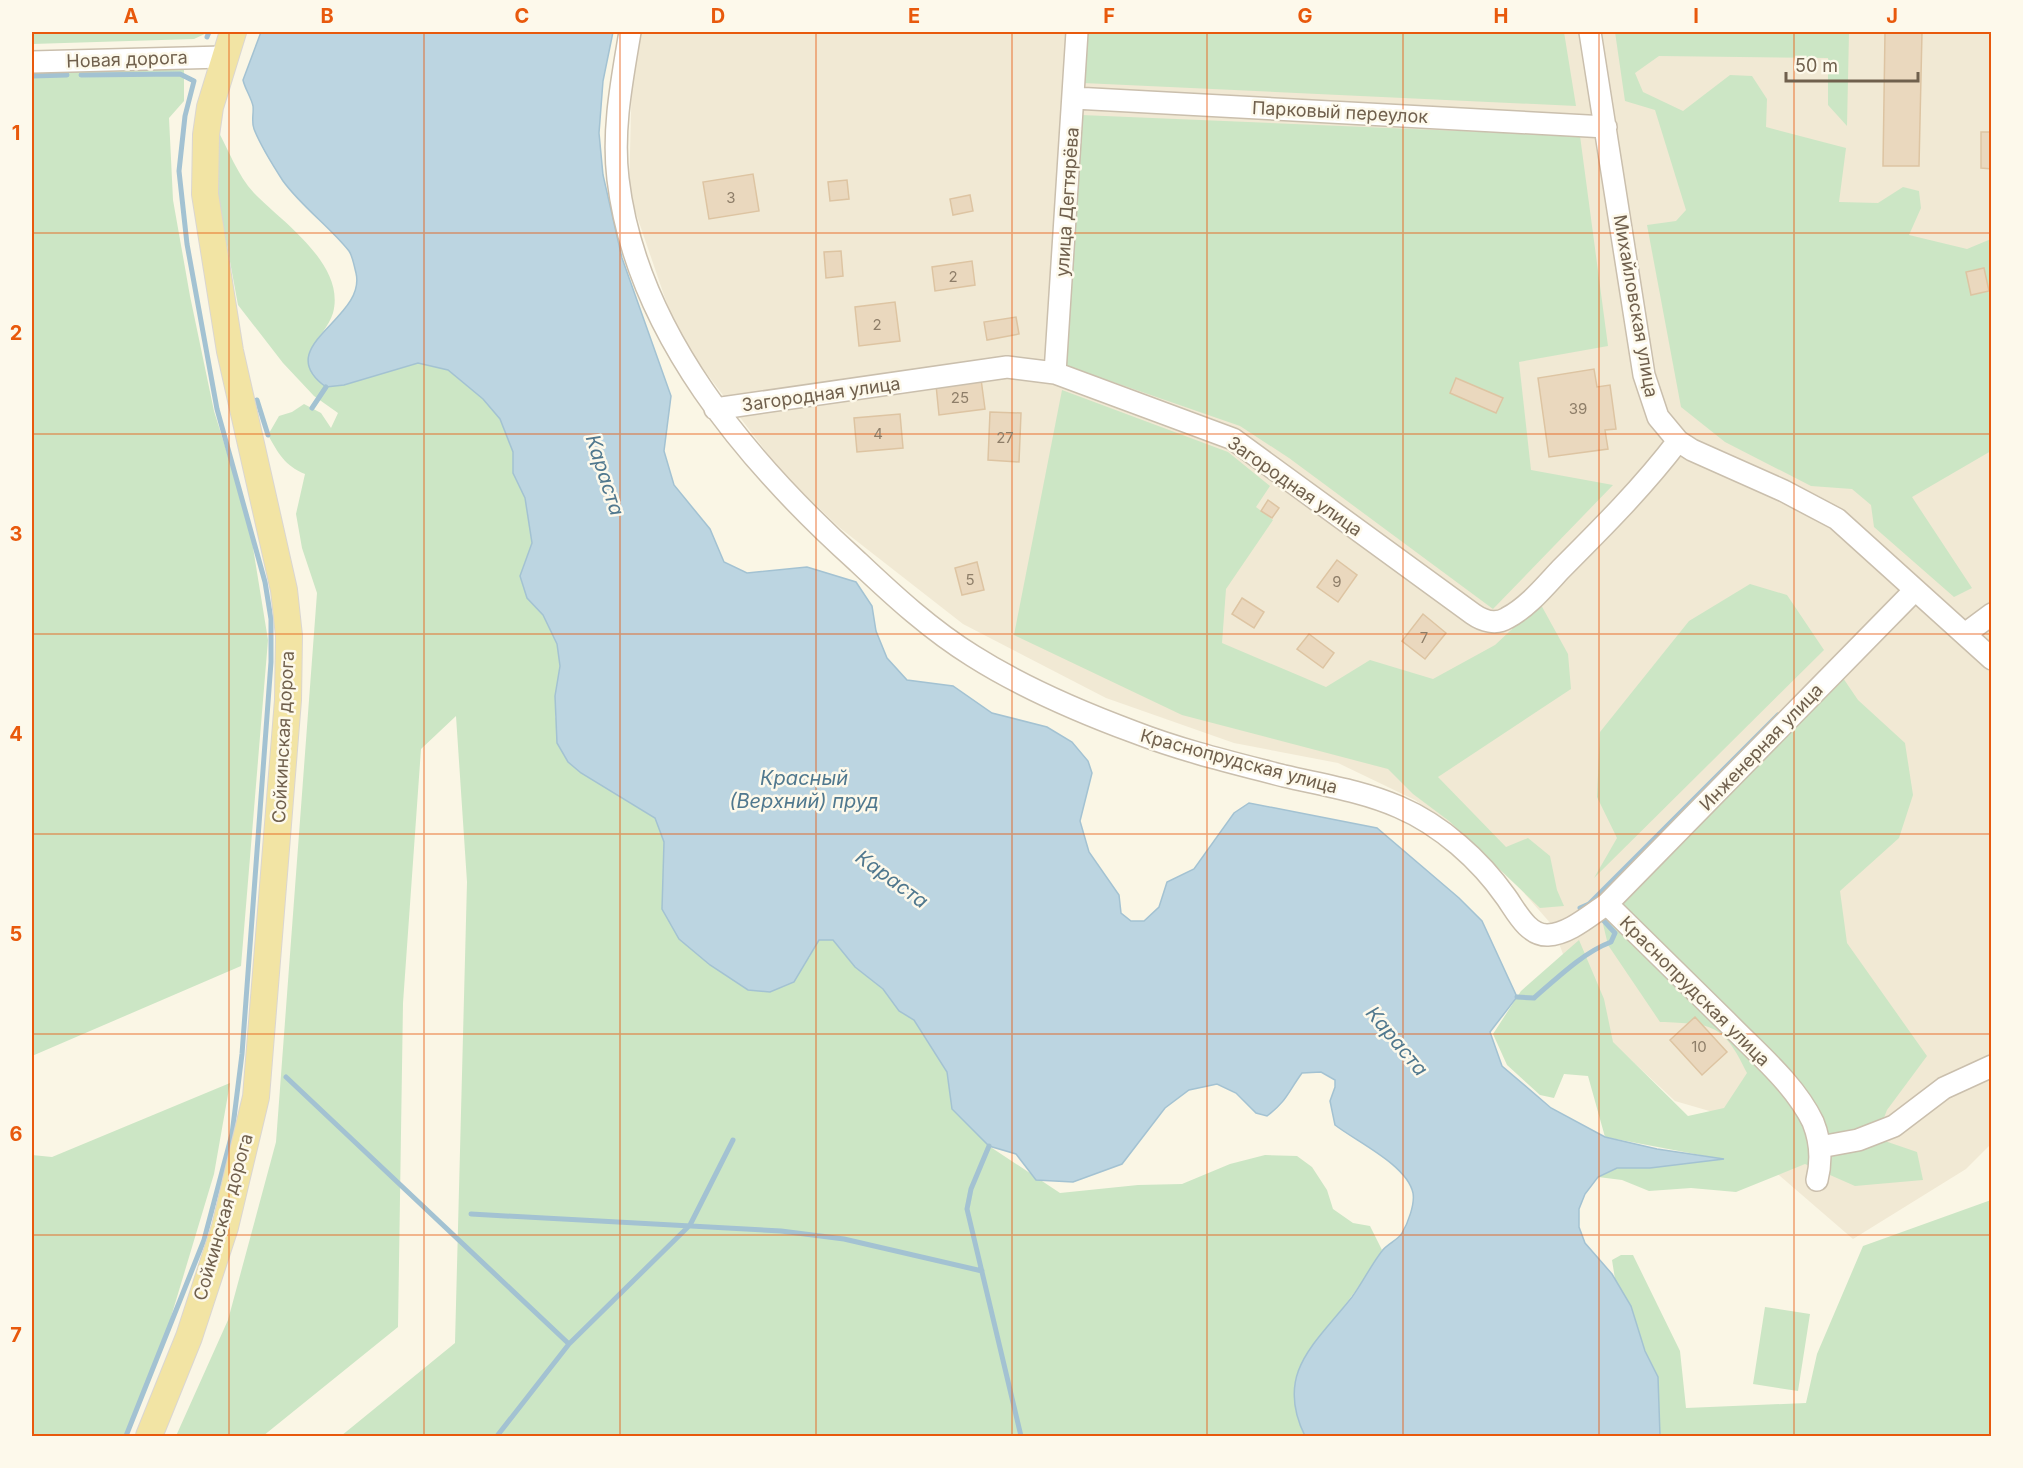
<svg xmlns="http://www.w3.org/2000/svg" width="2023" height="1468" font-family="Inter,sans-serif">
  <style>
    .residential { fill: #f1e9d4 }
    .green { fill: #cce6c5 }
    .water { fill: #bcd5e1; stroke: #a3c2d2; stroke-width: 1.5 }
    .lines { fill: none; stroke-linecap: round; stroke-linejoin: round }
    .stream { stroke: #a3c2d2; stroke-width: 5 }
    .building { fill: #ead8be; stroke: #ddc4a2; stroke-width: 1.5 }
    .minor-casing { stroke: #cabfad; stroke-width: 24 }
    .major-casing { stroke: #dad6d1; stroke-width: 28 }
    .minor { stroke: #fff; stroke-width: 21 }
    .major { stroke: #f2e4a4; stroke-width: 26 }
    .grid { fill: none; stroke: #e8590c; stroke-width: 1.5; stroke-opacity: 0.55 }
    .labels { text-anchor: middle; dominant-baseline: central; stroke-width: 5; stroke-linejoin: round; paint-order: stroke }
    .number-label { font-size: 15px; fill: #8e7e69 }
    .street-label { font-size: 18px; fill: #70604d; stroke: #fdf9eb }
    .water-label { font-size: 20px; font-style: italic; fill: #50788e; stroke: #fdf9eb }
    .neatline { fill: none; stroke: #e8590c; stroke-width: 2 }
    .grid-label { font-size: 20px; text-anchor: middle; font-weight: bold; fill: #e8590c }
  </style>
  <rect width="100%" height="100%" fill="#faf6e5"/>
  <path class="residential" d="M 633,32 L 1991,32 L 1991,1144 L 1966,1169 L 1853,1239 L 1750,1150 L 1730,1117 L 1675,1101 L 1588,1020 L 1552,925 L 1490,854 L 1415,800 L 1338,763 L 1234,743 L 1106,698 L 963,624 L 840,528 L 783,474 L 678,336 L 629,193 Z"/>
  <path class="green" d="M 32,32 L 209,32 L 194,39 L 32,44 Z
    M 1087,32 L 1564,32 L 1576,106 L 1083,83 Z
    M 1615,32 L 1849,32 L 1847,126 L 1828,105 L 1828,58 L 1659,56 L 1635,73 L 1643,92 L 1683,111 L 1730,75 L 1752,76 L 1767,99 L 1766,127 L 1846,148 L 1839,202 L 1878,203 L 1903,187 L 1919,191 L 1921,208 L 1909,235 L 1967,249 L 1991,239 L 1991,451 L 1912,497 L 1972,588 L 1954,597 L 1874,527 L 1871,505 L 1852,489 L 1811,486 L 1725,442 L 1681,407 L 1647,225 L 1676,221 L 1686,210 L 1655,110 L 1625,101 Z
    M 184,64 L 184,101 L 169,118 L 173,200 L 190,296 L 214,411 L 249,523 L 268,640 L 241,966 L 32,1056 L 32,70 Z
    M 1081,115 L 1580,136 L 1608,346 L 1519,362 L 1531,470 L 1613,485 L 1493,609 L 1289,458 L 1240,426 L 1064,365 Z
    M 217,129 C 228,149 238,176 254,193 C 282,222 346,264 333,313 C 329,326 316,340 309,352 L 344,385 L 418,363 L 448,370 L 483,399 L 500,419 L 513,452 L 513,473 L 525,498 L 532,543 L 520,576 L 527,598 L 543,615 L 557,644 L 560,666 L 555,717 L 627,800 L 655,818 L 664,842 L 662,909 L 809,958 L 819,939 L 833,940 L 855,967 L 883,989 L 899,1011 L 914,1020 L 947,1072 L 952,1109 L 989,1146 L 1060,1193 L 1138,1185 L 1182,1184 L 1230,1164 L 1265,1155 L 1297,1156 L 1312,1167 L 1327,1190 L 1333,1209 L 1353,1223 L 1370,1226 L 1382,1250 C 1368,1276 1350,1298 1332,1322 C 1301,1362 1280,1384 1305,1436 L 341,1436 L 455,1343 L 467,882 L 456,716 L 421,749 L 403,1003 L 398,1327 L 263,1436 L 176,1436 L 228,1320 L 276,1142 L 317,593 L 302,548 L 296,514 L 305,474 C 285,466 278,453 268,435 L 279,416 L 292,412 L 304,404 L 321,413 L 331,428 L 338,413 L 314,396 L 283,363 L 238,305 L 217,191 Z
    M 1062,390 L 1228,452 L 1270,486 L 1256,507 L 1273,520 L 1226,589 L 1222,643 L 1326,687 L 1370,660 L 1433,679 L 1495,645 L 1540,603 L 1568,654 L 1571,689 L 1438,777 L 1506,847 L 1528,838 L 1550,856 L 1557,890 L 1564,906 L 1540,908 L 1449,821 L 1413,794 L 1388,769 L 1182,715 L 1014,635 Z
    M 1750,584 L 1787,595 L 1824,650 L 1594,878 L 1617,838 L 1597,797 L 1600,732 L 1689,621 Z
    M 1843,678 L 1858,700 L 1905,743 L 1913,795 L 1899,838 L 1840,891 L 1847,943 L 1927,1056 L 1887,1110 L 1876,1138 L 1917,1152 L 1923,1180 L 1855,1186 L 1805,1164 L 1736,1192 L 1691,1188 L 1649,1191 L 1622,1180 L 1598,1177 L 1617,1168 L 1650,1168 L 1721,1159 L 1605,1137 L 1588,1076 L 1564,1074 L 1554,1098 L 1540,1095 L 1507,1065 L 1493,1034 L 1521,991 L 1579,940 L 1604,999 L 1613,1042 L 1688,1116 L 1724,1108 L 1747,1073 C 1723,1023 1713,1024 1660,1022 L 1608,945 L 1603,924 Z
    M 230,1083 L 214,1174 L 168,1327 L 128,1436 L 32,1436 L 32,1155 L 52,1157 Z
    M 1991,1200 L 1991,1436 L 1660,1436 L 1658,1379 L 1645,1352 L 1631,1307 L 1615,1279 L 1612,1260 L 1621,1255 L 1633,1255 L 1680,1351 L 1686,1408 L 1806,1403 L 1817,1354 L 1863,1246 Z
    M 1765,1307 L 1810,1314 L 1798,1391 L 1753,1384 Z"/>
  <path class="water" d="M 261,32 L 613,32 L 603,81 L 599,133 L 603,175 L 622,258 L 671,396 L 664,451 L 674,485 L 710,529 L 724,562 L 747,573 L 807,567 L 856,582 L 872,606 L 876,631 L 887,658 L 907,680 L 953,686 L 992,713 L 1047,727 L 1072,742 L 1088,761 L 1092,773 L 1080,821 L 1089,852 L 1119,895 L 1121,913 L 1131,921 L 1144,921 L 1159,907 L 1167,882 L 1194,869 L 1234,813 L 1249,803 L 1377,828 L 1459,898 L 1482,921 L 1517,997 L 1490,1032 L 1502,1066 L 1551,1108 L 1605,1137 L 1657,1149 L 1724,1159 L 1650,1168 L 1617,1168 L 1598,1177 L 1585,1194 L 1579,1209 L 1579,1227 L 1585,1243 L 1612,1274 L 1631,1306 L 1645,1351 L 1658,1377 L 1660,1436 L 1305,1436 C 1274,1373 1315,1344 1352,1297 C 1363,1282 1371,1265 1382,1251 C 1387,1244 1398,1240 1402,1233 C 1408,1223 1415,1204 1413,1193 C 1407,1165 1357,1142 1335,1125 L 1330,1101 L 1335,1087 L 1335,1080 L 1321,1072 L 1302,1073 C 1288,1092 1287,1101 1267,1116 L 1256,1113 L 1236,1093 L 1217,1084 L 1189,1090 L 1165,1108 L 1122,1164 L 1073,1182 L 1036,1180 L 1016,1154 L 989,1146 L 952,1109 L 947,1072 L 914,1020 L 899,1011 L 883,989 L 855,967 L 833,940 L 819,940 L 794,982 L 770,992 L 748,990 L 710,965 L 679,939 L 662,909 L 664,842 L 655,818 L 581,773 L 568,762 L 557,743 L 555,696 L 560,666 L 557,644 L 543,615 L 527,598 L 520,576 L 532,543 L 525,498 L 513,473 L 513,452 L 500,419 L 483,399 L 448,370 L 418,363 L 344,385 L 326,387 C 269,346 367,319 356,273 C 354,266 353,257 349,251 C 329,226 302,207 283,181 C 272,164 261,147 254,129 C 251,121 254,113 253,106 C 251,97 245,89 243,80 Z"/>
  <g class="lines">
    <path class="stream" d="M 207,37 L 209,32
      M 81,75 L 180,74 L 194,81 L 185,116 L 179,171 L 187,244 L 217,409 L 265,582 L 271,619 L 271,662 L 242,1054 L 232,1134 L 204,1240 L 126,1436
      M 32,76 L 67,75
      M 257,400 L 268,435
      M 312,408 L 326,387
      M 1580,908 L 1589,904 L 1778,715
      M 1517,997 L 1534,998 C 1557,978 1584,952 1611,942 L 1615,933 L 1604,921
      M 286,1077 L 569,1344
      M 989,1146 L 971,1189 L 967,1209 L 1021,1436
      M 471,1214 L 781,1231 L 844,1239 L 982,1271
      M 497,1436 L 569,1344 L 690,1225 L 733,1140"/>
  </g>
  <path class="building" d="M 1885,32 L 1922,32 L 1919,166 L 1883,166 Z
    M 1981,132 L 1992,132 L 1992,169 L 1981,168 Z
    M 753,174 L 759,211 L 709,219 L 703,182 Z
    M 847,180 L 849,199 L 830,201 L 828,182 Z
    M 970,195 L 973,211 L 953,215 L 950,199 Z
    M 841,251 L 843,276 L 826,278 L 824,252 Z
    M 972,261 L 975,285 L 935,291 L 932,267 Z
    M 1984,268 L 1989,291 L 1971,295 L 1966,272 Z
    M 895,302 L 900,341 L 859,346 L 855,307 Z
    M 1016,317 L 1019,334 L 987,340 L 984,322 Z
    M 1594,369 L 1597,387 L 1610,385 L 1616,429 L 1605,430 L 1608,449 L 1549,457 L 1538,378 Z
    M 1456,378 L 1503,398 L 1496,413 L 1450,393 Z
    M 981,379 L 985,409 L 939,415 L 936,385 Z
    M 990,412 L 1021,413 L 1019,462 L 988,460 Z
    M 900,414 L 903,448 L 857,452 L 854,418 Z
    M 1268,500 L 1279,508 L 1272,518 L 1261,511 Z
    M 1337,560 L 1357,575 L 1338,602 L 1317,587 Z
    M 977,562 L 984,590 L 962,595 L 955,568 Z
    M 1242,598 L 1264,612 L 1254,628 L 1232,614 Z
    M 1423,614 L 1446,633 L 1425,659 L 1402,641 Z
    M 1309,634 L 1334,653 L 1323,668 L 1297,649 Z
    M 1695,1017 L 1727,1052 L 1702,1075 L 1670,1040 Z"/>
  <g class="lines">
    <defs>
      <path id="minor" d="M 630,32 C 622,80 612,130 618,179 C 636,332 748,463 858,562 C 894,596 931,630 973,656 C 1022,687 1080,712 1134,732 C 1183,751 1234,763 1284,776 C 1323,785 1362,791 1399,807 C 1441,825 1480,860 1506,897 C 1516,911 1528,936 1548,935 C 1569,934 1590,915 1607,904 C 1647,943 1687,983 1727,1022 C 1757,1053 1794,1083 1813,1122 C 1821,1142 1822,1160 1817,1180
        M 1590,32 L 1644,375 L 1658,417 L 1678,441 L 1692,450 L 1784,491 L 1837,519 L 1992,659
        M 32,62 L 223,57
        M 1074,98 L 1606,127
        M 1055,373 L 1077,32
        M 715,409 L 1007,367 L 1055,373 L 1233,439 L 1473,614 C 1483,621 1496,625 1507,618 C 1528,607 1545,586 1561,569 C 1602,528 1643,487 1678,441
        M 1965,634 L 1992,614
        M 1607,904 L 1915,590
        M 1820,1147 L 1858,1140 L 1894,1126 L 1944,1088 L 1992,1066"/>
      <path id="major" d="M 149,1436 L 189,1337 L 225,1227 L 256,1097 L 288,700 L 289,636 L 284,590 L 230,351 L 205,194 L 206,135 L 210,107 L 233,32"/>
    </defs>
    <use href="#minor" class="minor-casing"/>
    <use href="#major" class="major-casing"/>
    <use href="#minor" class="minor"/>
    <use href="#major" class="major"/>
  </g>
  <path class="grid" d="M 229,32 L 229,1436M 424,32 L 424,1436M 620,32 L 620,1436M 816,32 L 816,1436M 1012,32 L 1012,1436M 1207,32 L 1207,1436M 1403,32 L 1403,1436M 1599,32 L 1599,1436M 1794,32 L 1794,1436M 32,233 L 1992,233M 32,434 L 1992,434M 32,634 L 1992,634M 32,834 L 1992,834M 32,1034 L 1992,1034M 32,1235 L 1992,1235"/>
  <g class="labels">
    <g class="number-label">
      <text x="731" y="197">3</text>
      <text x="953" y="276">2</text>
      <text x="877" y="324">2</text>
      <text x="960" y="397">25</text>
      <text x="1578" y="408">39</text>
      <text x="878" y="433">4</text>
      <text x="1005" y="437">27</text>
      <text x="970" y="579">5</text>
      <text x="1337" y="581">9</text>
      <text x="1424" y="637">7</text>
      <text x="1699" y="1046">10</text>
    </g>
    <g class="street-label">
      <text transform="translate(127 59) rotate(-2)">Новая дорога</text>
      <text transform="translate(1340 112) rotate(3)">Парковый переулок</text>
      <text transform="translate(1067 202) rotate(-86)">улица Дегтярёва</text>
      <text transform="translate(1636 306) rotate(80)">Михайловская улица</text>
      <text transform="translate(821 394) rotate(-8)">Загородная улица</text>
      <text transform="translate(1295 486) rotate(35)">Загородная улица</text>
      <text transform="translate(283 737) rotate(-87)">Сойкинская дорога</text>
      <text transform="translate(1761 747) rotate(-46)">Инженерная улица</text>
      <text transform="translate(1239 761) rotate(15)">Краснопрудская улица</text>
      <text transform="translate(1695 991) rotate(45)">Краснопрудская улица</text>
      <text transform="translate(223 1217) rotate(-74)">Сойкинская дорога</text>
    </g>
    <g class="water-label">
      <text transform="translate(605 475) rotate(72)">Караста</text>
      <text x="804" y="778">Красный<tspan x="804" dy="23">(Верхний) пруд</tspan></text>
      <text transform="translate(892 879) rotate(36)">Караста</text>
      <text transform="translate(1397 1041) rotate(50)">Караста</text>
    </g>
  </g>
  <rect width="2023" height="1468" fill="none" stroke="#fdf9eb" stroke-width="66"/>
  <path d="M1786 72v9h132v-9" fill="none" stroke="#70604d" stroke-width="3"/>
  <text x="1795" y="72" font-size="18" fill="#70604d" stroke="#fdf9eb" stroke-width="4.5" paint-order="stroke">50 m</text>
  <rect x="33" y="33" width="1957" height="1402" class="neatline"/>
  <g class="grid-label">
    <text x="131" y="23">A</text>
    <text x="327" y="23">B</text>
    <text x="522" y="23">C</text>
    <text x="718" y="23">D</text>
    <text x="914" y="23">E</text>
    <text x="1109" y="23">F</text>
    <text x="1305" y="23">G</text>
    <text x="1501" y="23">H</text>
    <text x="1696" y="23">I</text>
    <text x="1892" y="23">J</text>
    <text x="16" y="140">1</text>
    <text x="16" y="340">2</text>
    <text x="16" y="541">3</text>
    <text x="16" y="741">4</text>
    <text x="16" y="941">5</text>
    <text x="16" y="1141">6</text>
    <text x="16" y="1342">7</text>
  </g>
</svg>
